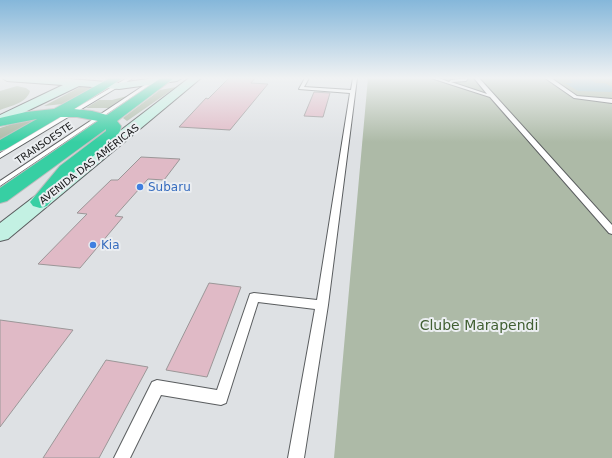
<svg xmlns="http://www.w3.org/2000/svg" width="612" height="458" font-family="'DejaVu Sans',sans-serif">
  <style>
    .green { fill: #adbaa7 }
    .water { fill: #92bbc5 }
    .building { fill: #e0bac6; stroke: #9b9798 }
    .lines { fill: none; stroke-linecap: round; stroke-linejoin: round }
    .lane-casing { stroke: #5a5d5f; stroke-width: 2 }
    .secondary-casing { stroke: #5a5d5f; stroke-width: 2 }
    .highway-casing { stroke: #bdbebe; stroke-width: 2 }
    .lane { fill: #fff; fill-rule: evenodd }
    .secondary { fill: #c3f1e3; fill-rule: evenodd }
    .highway { fill: #37cfa3; fill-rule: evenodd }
    .shop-dot { fill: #3f7fe0; stroke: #ebeef1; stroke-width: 1.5 }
    .labels { text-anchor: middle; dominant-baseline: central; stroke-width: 4; stroke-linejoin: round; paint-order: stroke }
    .far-street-label { font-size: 10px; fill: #151617; stroke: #ebeef1 }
    .shop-label { font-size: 12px; fill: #366cbe; stroke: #ebeef1; text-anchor: start }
    .near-park-label { font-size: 14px; fill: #415f32; stroke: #ebeef1 }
  </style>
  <rect width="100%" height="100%" fill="#dee1e4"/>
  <path class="green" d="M 368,78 L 612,78 L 612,458 L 334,458 Z
    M 17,86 L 26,88 L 30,91 C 27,103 10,106 0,110 L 0,91 Z
    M 80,87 L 97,88 L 71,103 L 44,106 Z
    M 176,87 L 127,121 L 123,118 L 160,90 Z
    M 131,95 L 111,108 L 86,108 L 99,100 L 112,100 Z
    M 40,119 L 0,141 L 0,128 L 22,121 Z"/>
  <path class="water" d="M 567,78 L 588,78 L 596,83 L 605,83 L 612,87 L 612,92 L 578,91 L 565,83 L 573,83 Z"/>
  <path class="building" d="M 229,78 L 255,78 L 251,83 L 268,84 L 230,130 L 179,127 L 206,98 L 208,99 Z
    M 314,92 L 330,93 L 323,117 L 304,116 Z
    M 141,157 L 180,159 L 164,180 L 148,179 L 115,216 L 123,217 L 80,268 L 38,264 L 87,214 L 77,213 L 111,180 L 118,180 Z
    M 209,283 L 241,287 L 207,377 L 166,370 Z
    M 0,320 L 73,330 L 0,427 Z
    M 106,360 L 148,367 L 99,458 L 43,458 Z"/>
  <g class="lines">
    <defs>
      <path id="lane" d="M 127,78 L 133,78 L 0,158 L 0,153 Z
        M 155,78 L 160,78 L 0,186 L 0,181 Z
        M 305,78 L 309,78 L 304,87 L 351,90 L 353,78 L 357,78 L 328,305 L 304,458 L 288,458 L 315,309 L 258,302 L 226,403 L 221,405 L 161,395 L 130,458 L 114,458 L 152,382 L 157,380 L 217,390 L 250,294 L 254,293 L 317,300 L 350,93 L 299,89 Z
        M 431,78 L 439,78 L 449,82 L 451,80 L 468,78 L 466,81 L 451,82 L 487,94 L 474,78 L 479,78 L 612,225 L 612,234 L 609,233 L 490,97 Z
        M 545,78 L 551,78 L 577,96 L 612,99 L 612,103 L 574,98 Z"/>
      <path id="secondary" d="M 2,78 L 58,78 L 119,83 L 155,78 L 182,78 L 177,81 L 119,89 L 79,86 L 0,124 L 0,115 L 63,85 L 7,81 Z
        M 189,78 L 201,78 L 8,239 L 0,241 L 0,223 Z"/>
      <path id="highway" d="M 110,78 L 123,78 L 74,109 L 92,111 L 107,115 L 161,78 L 174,78 L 117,121 L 121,126 L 120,131 L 116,137 L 72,174 L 47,206 L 40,208 L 33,206 L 30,202 L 60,166 L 106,131 L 106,129 L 7,201 L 0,203 L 0,188 L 98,121 L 77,117 L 60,117 L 6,149 L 0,151 L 0,140 L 37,119 L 0,126 L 0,118 L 26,112 L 54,109 Z"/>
    </defs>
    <use href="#lane" class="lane-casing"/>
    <use href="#secondary" class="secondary-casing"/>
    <use href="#highway" class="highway-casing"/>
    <use href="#lane" class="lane"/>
    <use href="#secondary" class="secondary"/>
    <use href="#highway" class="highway"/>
  </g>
  <linearGradient id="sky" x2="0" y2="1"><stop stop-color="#85b7da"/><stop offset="0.55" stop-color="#f0f2f3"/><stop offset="1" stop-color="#f0f2f3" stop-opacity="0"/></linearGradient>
  <rect width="612" height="142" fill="url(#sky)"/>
  <g class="shop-dot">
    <circle cx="140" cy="187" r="4"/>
    <circle cx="93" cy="245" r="4"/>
  </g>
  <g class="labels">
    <g class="far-street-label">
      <text transform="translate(44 143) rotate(-34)">TRANSOESTE</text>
      <text transform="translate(89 164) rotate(-38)">AVENIDA DAS AMÉRICAS</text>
    </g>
    <g class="shop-label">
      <text x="148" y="187">Subaru</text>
      <text x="101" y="245">Kia</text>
    </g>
    <g class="near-park-label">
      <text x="479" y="325">Clube Marapendi</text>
    </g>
  </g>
</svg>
